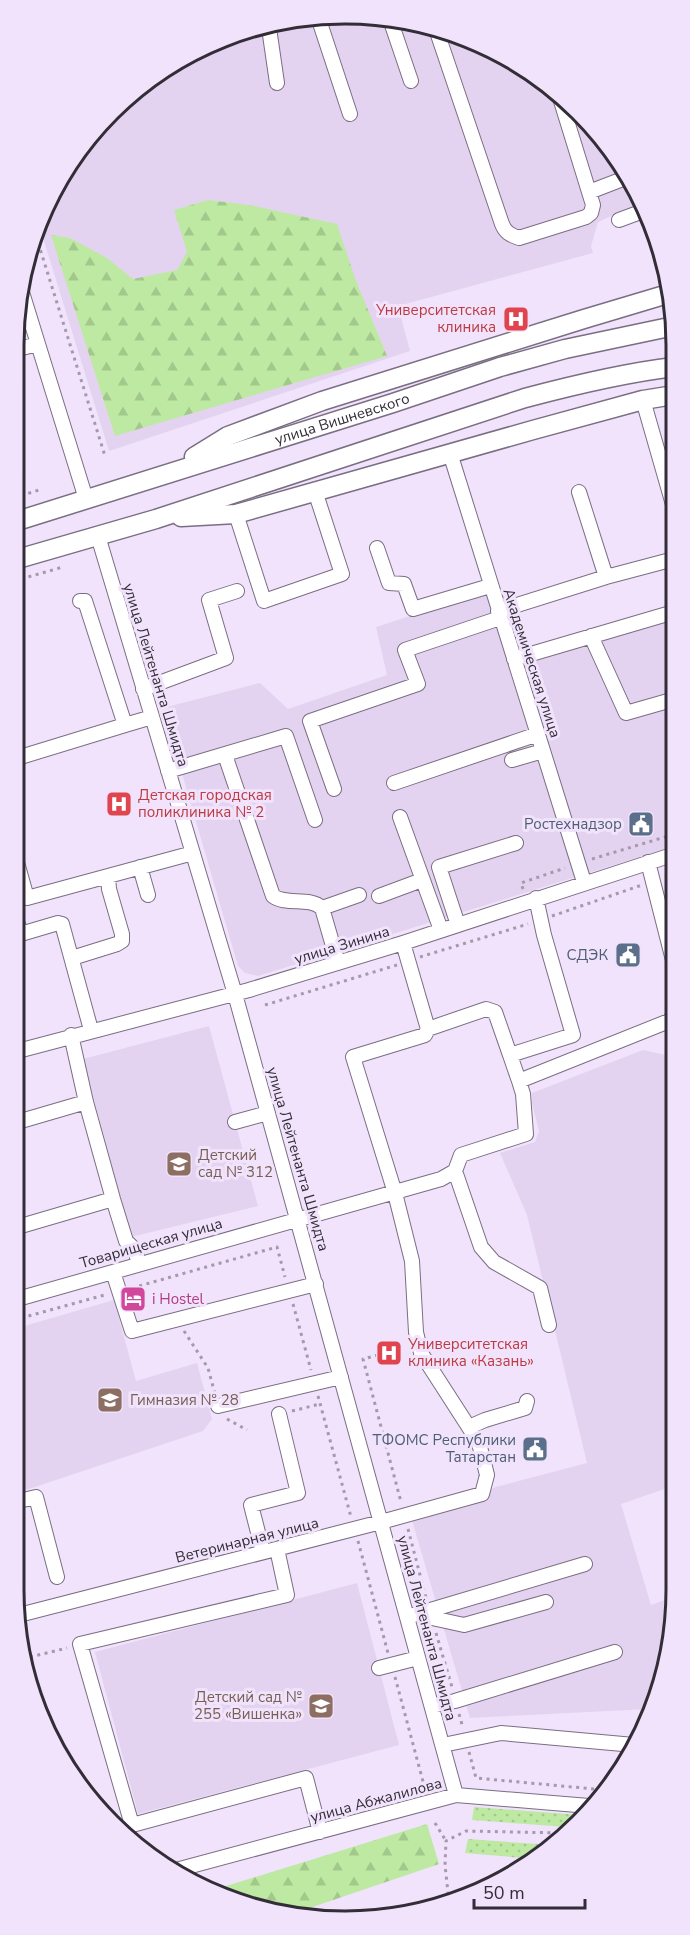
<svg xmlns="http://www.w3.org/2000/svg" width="690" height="1935" font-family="'Nunito Sans',sans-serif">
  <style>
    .built { fill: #e4d3f0 }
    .grass { fill: url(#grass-dots) }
    .forest { fill: url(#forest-firs) }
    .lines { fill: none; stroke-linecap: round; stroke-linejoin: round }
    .minor-casing { stroke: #7a6e83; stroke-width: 16 }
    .major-casing { stroke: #7a6e83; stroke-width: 21 }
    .path { stroke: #a49aac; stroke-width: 3; stroke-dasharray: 3 4.5; stroke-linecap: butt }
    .minor { stroke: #fff; stroke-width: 14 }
    .major { stroke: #fff; stroke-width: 18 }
    .labels { text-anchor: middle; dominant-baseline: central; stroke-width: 6; stroke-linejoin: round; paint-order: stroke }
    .health-label { font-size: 15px; fill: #be3a42; stroke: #f0e3fb; text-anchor: start }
    .street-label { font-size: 15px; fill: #322d36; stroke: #f0e3fb }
    .service-label { font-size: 15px; fill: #4e5e75; stroke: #f0e3fb; text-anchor: end }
    .education-label { font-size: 15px; fill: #785e54; stroke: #f0e3fb; text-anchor: start }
    .hotel-label { font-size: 15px; fill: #b23c85; stroke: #f0e3fb; text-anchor: start }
    .rim { fill: none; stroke: #322d36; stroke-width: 3 }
  </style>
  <defs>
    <pattern id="grass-dots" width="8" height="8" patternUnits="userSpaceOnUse" patternTransform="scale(1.5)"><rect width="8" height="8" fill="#bde9a2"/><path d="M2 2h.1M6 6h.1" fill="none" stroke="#a3c88c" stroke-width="1.8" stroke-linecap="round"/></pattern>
    <pattern id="forest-firs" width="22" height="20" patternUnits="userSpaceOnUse" patternTransform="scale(1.5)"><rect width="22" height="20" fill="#bde9a2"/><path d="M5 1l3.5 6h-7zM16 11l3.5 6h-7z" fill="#a3c88c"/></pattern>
  </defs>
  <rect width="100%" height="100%" fill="#f0e3fb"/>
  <path class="built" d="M 301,16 L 430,25 L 511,58 L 594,126 L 643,202 L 598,222 L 591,246 L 593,253 L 398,306 L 410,351 L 109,451 L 40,228 L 82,143 L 179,58 Z
    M 497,588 L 521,662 L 674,613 L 675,846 L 258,976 L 245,973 L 238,966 L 163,708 L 260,683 L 288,709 L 387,675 L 376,627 Z
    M 209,1026 L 258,1206 L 131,1237 L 83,1059 Z
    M 643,1050 L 675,1057 L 676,1485 L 621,1504 L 651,1605 L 676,1596 L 665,1675 L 650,1709 L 470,1718 L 411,1517 L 496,1487 L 587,1463 L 527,1215 L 500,1153 L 535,1142 L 539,1131 L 532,1103 L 532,1093 Z
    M 114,1300 L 136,1381 L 197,1363 L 212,1419 L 203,1431 L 14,1494 L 14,1329 Z
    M 357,1583 L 399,1745 L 138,1814 L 95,1652 Z"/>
  <path class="grass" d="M 474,1807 L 580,1815 L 568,1827 L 472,1820 Z
    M 468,1839 L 550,1845 L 536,1859 L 465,1853 Z"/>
  <path class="forest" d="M 208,200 L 249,205 L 337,224 L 356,281 L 387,356 L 115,436 L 51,235 L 70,238 L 107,258 L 133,279 L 177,270 L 187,252 L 174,210 Z
    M 427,1824 L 439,1864 L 289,1915 L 210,1891 Z"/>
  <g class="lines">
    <defs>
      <path id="minor" d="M 318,17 L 350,114
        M 391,22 L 411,81
        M 435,26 L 502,224 C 505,232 510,235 519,238 L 586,217 L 591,213 L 593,205 L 560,98
        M 269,28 L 277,83
        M 589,192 L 628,177
        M 619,220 L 646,210
        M 21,289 L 86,499
        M 14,350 L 38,344
        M 643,400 L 674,508
        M 450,453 L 584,882
        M 579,492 L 606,577
        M 236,514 L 264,601 L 342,574 L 315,491
        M 98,536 L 235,994 L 456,1795
        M 377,548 L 389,583 L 404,584 L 413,609 L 490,586
        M 80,601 L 85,601 L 125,725 L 152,717
        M 498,611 L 606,577 L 674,559
        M 591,636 L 626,713 L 675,699
        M 514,659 L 674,612
        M 143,689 L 226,658 L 209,600 L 237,591
        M 225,755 L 273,896 C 287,906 309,896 322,908
        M 14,759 L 125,725
        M 512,760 L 543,751
        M 168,771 L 286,736 L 315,820
        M 394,783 L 538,734
        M 334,789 L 310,721 L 418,684 L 405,650 L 500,618
        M 400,817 L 441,930
        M 14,852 L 27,898 L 193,853
        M 648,862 L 675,968
        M 140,867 L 148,895
        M 379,896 L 422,880
        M 14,912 L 21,934
        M 458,925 L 439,867 L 516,843
        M 14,936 L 58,923 L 62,924 L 91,1030
        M 403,943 L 428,1029
        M 72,958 L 117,944 L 122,941 L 122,934 L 109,889 L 108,876
        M 338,963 L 322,908 L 359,895
        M 71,1035 L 86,1102 L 113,1199 L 126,1241 L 135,1250 L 139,1264
        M 14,1052 L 249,990 L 403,943 L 675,854
        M 510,1055 L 519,1081
        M 235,1122 L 268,1113
        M 14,1123 L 86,1102
        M 455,1171 L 481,1247 L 494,1262 L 540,1288 L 549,1325
        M 14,1228 L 113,1199
        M 113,1272 L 132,1331 L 316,1284
        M 14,1300 L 441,1179 L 455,1171 L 461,1155 L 526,1134 L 523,1094 L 519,1081 L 669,1021 L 675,1015
        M 218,1406 L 341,1377
        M 469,1427 L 485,1420 L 525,1408 L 527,1401
        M 14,1502 L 36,1497 L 57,1577
        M 263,1552 L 251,1505 L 298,1493 L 279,1414
        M 420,1613 L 432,1618 L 464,1625 L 546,1602
        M 19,1615 L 381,1522 L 482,1494 L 487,1475 L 479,1443 L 421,1353 L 416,1332 L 412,1261 L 395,1193 L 353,1057 L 425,1035 L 428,1029 L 486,1009 L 495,1012 L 510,1055 L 573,1035 L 544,935 L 536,898
        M 407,1617 L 585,1564
        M 379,1668 L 418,1658
        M 432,1706 L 455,1701 L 615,1652
        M 443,1745 L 501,1733 L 634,1745
        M 132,1825 L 80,1644 L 287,1595 L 277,1549
        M 121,1828 L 306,1778 L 320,1832
        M 176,1870 L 456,1795 L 589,1806"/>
      <g id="major">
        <path d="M 194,457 L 228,436 L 322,401 L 584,319 L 671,293"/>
        <path d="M 181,517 L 236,514 L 533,430 L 643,400 L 674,395"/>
        <path id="s1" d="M 14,522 L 393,403 L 500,367 L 565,349 L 674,326"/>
        <path d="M 14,560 L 156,519 L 525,398 C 574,385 623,373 674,367"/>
      </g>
    </defs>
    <use href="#minor" class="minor-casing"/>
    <use href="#major" class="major-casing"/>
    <path class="path" d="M 36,236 L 105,456
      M 14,498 L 39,490
      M 14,581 L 63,567
      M 592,859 L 675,834
      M 665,877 L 675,874
      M 523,889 L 521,883 L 565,868
      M 552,916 L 642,885
      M 420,957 L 528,924
      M 265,1005 L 397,965
      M 132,1288 L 277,1247 L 285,1277
      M 293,1304 L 311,1370
      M 14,1320 L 108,1294
      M 184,1331 L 208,1368 L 215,1394
      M 378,1355 L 363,1359 L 401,1502
      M 318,1396 L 351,1517
      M 292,1411 L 320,1404
      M 227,1419 L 247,1430
      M 408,1529 L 426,1598
      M 358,1541 L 388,1653
      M 22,1628 L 52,1739
      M 436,1633 L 452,1687
      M 30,1657 L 67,1648
      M 395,1677 L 425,1789
      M 459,1714 L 463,1728
      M 469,1752 L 476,1778 L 605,1790
      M 435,1823 L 446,1841
      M 449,1902 L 445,1865 L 446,1841 L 466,1831 L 562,1833"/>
    <use href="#minor" class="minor"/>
    <use href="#major" class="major"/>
  </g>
  <defs>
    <symbol id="hospital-square" viewBox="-11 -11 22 22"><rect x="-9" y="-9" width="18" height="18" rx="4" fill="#e0444e" stroke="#f0e3fb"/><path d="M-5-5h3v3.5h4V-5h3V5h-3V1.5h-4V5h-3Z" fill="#fff"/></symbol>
    <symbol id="civic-square" viewBox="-11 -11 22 22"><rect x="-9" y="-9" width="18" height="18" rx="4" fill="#5c6f8a" stroke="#f0e3fb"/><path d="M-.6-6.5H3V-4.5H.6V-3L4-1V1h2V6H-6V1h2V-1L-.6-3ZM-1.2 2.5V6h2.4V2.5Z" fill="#fff"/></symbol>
    <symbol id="school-square" viewBox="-11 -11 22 22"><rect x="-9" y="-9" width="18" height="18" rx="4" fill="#8d6e63" stroke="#f0e3fb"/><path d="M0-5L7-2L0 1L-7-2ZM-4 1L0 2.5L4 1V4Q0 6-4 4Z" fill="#fff"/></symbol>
    <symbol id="hotel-square" viewBox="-11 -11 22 22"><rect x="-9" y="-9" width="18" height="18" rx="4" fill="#d1479c" stroke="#f0e3fb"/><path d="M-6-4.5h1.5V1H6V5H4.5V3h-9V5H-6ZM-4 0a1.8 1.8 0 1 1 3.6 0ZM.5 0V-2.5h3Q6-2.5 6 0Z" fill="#fff"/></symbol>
  </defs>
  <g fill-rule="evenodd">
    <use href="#hospital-square" x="501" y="304" width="30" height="30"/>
    <use href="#hospital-square" x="104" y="789" width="30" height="30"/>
    <use href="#civic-square" x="626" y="809" width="30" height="30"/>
    <use href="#civic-square" x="613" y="940" width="30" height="30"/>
    <use href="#school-square" x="164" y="1149" width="30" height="30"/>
    <use href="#hotel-square" x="118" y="1284" width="30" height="30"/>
    <use href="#hospital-square" x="374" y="1338" width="30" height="30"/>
    <use href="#school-square" x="95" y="1385" width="30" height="30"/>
    <use href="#civic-square" x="520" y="1434" width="30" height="30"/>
    <use href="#school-square" x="306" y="1691" width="30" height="30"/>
  </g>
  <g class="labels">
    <g class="health-label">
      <text x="496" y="310" text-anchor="end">Университетская<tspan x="496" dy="17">клиника</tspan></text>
      <text x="138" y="795">Детская городская<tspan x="138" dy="17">поликлиника № 2</tspan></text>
      <text x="408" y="1344">Университетская<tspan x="408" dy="17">клиника «Казань»</tspan></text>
    </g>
    <g class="street-label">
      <text stroke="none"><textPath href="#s1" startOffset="344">улица Вишневского</textPath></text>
      <text transform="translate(532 663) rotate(72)">Академическая улица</text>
      <text transform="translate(156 675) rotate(73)">улица Лейтенанта Шмидта</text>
      <text transform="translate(342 945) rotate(-17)">улица Зинина</text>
      <text transform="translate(298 1159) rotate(74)">улица Лейтенанта Шмидта</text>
      <text transform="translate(151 1243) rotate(-16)">Товарищеская улица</text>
      <text transform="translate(247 1540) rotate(-14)">Ветеринарная улица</text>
      <text transform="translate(427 1628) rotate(75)">улица Лейтенанта Шмидта</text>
      <text transform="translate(376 1800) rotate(-15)">улица Абжалилова</text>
    </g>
    <g class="service-label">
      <text x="622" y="824">Ростехнадзор</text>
      <text x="608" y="955">СДЭК</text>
      <text x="516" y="1440">ТФОМС Республики<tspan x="516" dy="17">Татарстан</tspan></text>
    </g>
    <g class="education-label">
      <text x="198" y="1155">Детский<tspan x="198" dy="17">сад № 312</tspan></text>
      <text x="130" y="1400">Гимназия № 28</text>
      <text x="302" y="1697" text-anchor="end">Детский сад №<tspan x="302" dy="17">255 «Вишенка»</tspan></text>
    </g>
    <g class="hotel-label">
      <text x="152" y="1299">i Hostel</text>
    </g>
  </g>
  <path d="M0 0H690V1935H0ZM345 24H345A321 321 0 0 1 666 345V1590A321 321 0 0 1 345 1911H345A321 321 0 0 1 24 1590V345A321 321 0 0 1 345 24Z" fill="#f0e3fb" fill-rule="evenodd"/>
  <path class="rim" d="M345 24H345A321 321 0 0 1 666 345V1590A321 321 0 0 1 345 1911H345A321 321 0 0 1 24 1590V345A321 321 0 0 1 345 24Z"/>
  <path d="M474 1899v9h111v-9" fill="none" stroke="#322d36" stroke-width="3"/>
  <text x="483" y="1899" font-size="18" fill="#322d36" stroke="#f0e3fb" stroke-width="4.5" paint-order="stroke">50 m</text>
</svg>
